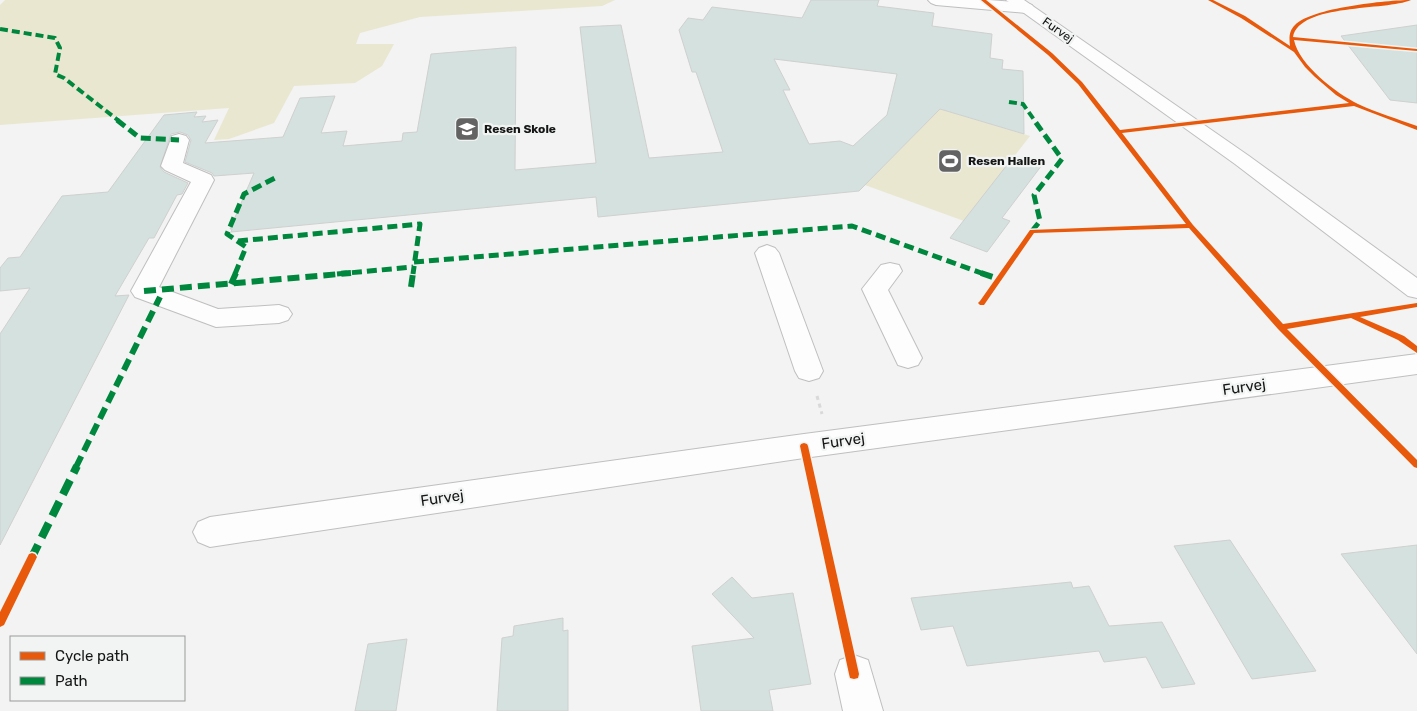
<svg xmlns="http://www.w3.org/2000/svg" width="1417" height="711" font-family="Rubik,sans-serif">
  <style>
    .green { fill: #e9e7d0 }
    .building { fill: #d4e1de; stroke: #cfd0cf; fill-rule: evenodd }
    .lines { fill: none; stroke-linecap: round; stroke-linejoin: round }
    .minor-casing { stroke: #bebfbe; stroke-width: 2 }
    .major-casing { stroke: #bebfbe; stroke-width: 2 }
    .path { stroke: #d8d9d8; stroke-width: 3; stroke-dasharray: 4 4; stroke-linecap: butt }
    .minor { fill: #fdfdfd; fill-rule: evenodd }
    .major { fill: #fdfdfd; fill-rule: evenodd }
    .quiet-far3 { stroke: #00873e; stroke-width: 4; stroke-dasharray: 8 4; stroke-linecap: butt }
    .quiet-far2 { stroke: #00873e; stroke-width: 5; stroke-dasharray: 10 5; stroke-linecap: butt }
    .quiet-far1 { stroke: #00873e; stroke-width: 6; stroke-dasharray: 12 6; stroke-linecap: butt }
    .quiet { stroke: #00873e; stroke-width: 8; stroke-dasharray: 16 8; stroke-linecap: butt }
    .cycleway-casing { stroke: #f1f4f2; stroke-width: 3 }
    .cycleway { fill: #e8590c; fill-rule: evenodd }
    .labels { text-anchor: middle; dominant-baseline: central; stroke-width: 4.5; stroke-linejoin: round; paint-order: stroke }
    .far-street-label { font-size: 12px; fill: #141514; stroke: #f1f4f2 }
    .far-poi-label { font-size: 12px; font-weight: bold; fill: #141514; stroke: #f1f4f2; text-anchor: start }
    .street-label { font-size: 15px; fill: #141514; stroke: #f1f4f2 }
  </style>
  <rect width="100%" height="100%" fill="#f2f3f2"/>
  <path class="green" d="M 5,0 L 615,0 L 602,6 L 420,17 L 360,33 L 356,44 L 394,44 L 382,66 L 355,83 L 294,86 L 274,123 L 229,139 L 214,140 L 229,108 L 0,125 L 0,5 Z
    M 940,109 L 1030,136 L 964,221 L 865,185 Z"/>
  <path class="building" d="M 811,0 L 879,0 L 877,6 L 934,13 L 932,26 L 992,34 L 990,58 L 1003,60 L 1002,69 L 1023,71 L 1024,134 L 940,109 L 859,191 L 598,217 L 596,197 L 231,232 L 232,229 L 230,229 L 254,173 L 214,176 L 212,173 L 185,162 L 191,140 L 188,135 L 180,132 L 171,134 L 160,167 L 164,172 L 188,183 L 182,194 L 177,195 L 154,238 L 149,238 L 115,296 L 129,295 L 0,545 L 0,334 L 30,288 L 0,291 L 0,268 L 8,258 L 20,257 L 62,196 L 108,192 L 164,115 L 197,112 L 194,117 L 206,116 L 202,122 L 218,120 L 205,143 L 283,137 L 300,98 L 335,96 L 321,133 L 347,131 L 343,146 L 402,141 L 403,133 L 417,132 L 431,54 L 516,47 L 515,170 L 596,163 L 580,27 L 621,25 L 649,158 L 723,152 L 696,72 L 692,72 L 679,30 L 688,18 L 703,20 L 712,7 L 802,18 ZM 774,59 L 897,74 L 887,115 L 853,146 L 840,141 L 809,144 L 783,90 L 790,90 Z
    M 1417,25 L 1417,103 L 1390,100 L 1341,36 Z
    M 1014,156 L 1042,165 L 1002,218 L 1010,221 L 987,252 L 950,238 Z
    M 1230,540 L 1253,575 L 1316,671 L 1252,679 L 1174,546 Z
    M 1417,545 L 1417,654 L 1341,554 Z
    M 732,577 L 752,598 L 793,593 L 811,684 L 769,690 L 773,711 L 701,711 L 692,646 L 754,638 L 712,594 Z
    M 1071,582 L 1073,588 L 1089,586 L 1109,626 L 1162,622 L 1195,684 L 1162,688 L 1146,657 L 1104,662 L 1099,651 L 967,666 L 953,626 L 921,630 L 911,598 Z
    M 563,618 L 563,631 L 568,630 L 568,711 L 497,711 L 502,638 L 513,636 L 514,626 Z
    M 407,639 L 396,711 L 355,711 L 368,644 Z"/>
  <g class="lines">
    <defs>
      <path id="minor" d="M 928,0 L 989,0 L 1026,3 L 1032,5 L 1034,8 L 1032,11 L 1026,13 L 936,5 L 931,3 Z
        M 179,134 L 186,136 L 189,140 L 183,163 L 211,175 L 214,180 L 159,287 L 218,309 L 279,305 L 288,308 L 292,314 L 288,320 L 279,323 L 216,327 L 135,297 L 131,291 L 191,182 L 165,170 L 161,166 L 172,136 Z
        M 767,245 L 775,248 L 779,253 L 823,371 L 819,378 L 809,381 L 799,378 L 795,371 L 755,253 L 759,248 Z
        M 890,263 L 899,265 L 902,271 L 888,290 L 922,358 L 918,365 L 908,368 L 898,365 L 862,289 L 881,265 Z
        M 1417,354 L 1417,374 L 804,458 L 210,547 L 198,542 L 193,532 L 198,522 L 210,517 L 804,434 Z
        M 854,655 L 868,660 L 883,711 L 843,711 L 835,674 L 840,660 Z"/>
      <path id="major" d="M 1006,0 L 1024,0 L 1249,156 L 1417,278 L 1417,298 L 1408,296 L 1235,164 Z"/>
    </defs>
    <use href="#minor" class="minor-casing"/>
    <use href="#major" class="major-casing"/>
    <path class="path" d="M 817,396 L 822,414"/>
    <use href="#minor" class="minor"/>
    <use href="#major" class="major"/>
    <path class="quiet-far3" d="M 0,29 L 55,38 L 60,48 L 55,74 L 64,78 L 119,121
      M 1009,102 L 1023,104 L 1035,121"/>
    <path class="quiet-far2" d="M 117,120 L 140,138 L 179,140
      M 1032,231 L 1040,221 L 1034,195 L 1062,159 L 1034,120
      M 238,241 L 420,224 L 413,274
      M 414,262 L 852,226 L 984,274
      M 235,274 L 246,247 L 227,234 L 244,194 L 275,178
      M 337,274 L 413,267"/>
    <path class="quiet-far1" d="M 981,273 L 999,279
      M 231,284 L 236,273
      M 411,287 L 413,273
      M 144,291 L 351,273
      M 76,467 L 160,297"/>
    <path class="quiet" d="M 31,559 L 77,466"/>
    <defs>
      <path id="cycleway" d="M 981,0 L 986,0 L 1052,53 L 1082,82 L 1120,130 L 1349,103 L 1336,95 L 1315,77 L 1305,67 L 1294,52 L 1241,18 L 1208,0 L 1213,0 L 1245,16 L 1290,46 C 1289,37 1289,31 1295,25 C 1311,8 1387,0 1411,0 C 1386,11 1300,3 1293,37 L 1417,49 L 1417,51 L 1294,40 C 1299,65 1336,93 1358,104 C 1377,113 1398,119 1417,126 L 1417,130 L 1354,106 L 1122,133 L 1193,225 L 1283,324 L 1417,303 L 1417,307 L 1360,317 L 1404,336 L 1417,346 L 1417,353 L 1398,340 L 1351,318 L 1287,329 L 1417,460 L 1417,468 L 1414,467 L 1278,329 L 1189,228 L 1034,233 L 984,305 L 980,305 L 978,303 L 980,301 L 1030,230 L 1186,224 L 1078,84 L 1048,55 Z
        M 804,443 L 807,444 L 808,446 L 859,674 L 858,678 L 854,679 L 850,678 L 849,674 L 800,446 L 801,444 Z
        M 32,553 L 35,554 L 37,557 L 4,625 L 0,627 L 0,612 L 29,554 Z"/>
    </defs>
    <use href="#cycleway" class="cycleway-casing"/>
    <use href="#cycleway" class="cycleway"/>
  </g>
  <defs>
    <symbol id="school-square" viewBox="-11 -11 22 22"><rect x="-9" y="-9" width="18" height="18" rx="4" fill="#626362" stroke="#f1f4f2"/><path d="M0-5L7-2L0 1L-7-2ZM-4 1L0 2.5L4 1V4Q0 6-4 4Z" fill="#fff"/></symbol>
    <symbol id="stadium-square" viewBox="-11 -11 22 22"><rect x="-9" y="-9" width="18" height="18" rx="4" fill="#626362" stroke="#f1f4f2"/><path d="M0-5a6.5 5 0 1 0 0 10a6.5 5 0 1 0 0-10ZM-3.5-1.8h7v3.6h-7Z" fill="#fff"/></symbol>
  </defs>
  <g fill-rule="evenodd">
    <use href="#school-square" x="453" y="115" width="28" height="28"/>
    <use href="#stadium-square" x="936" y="147" width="28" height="28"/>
  </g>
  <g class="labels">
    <g class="far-street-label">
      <text transform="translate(1058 30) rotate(35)">Furvej</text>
    </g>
    <g class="far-poi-label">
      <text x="484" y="129">Resen Skole</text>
      <text x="968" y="161">Resen Hallen</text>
    </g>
    <g class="street-label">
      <text transform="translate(1244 387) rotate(-8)">Furvej</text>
      <text transform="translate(843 441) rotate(-8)">Furvej</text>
      <text transform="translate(442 498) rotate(-8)">Furvej</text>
    </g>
  </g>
  <rect x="10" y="636" width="175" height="65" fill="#f1f4f2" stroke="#999b99"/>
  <rect x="20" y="652" width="25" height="8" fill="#e8590c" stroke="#999b99"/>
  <text x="55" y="661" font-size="15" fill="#141514">Cycle path</text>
  <rect x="20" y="677" width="25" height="8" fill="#00873e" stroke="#999b99"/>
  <text x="55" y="686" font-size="15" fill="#141514">Path</text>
</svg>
